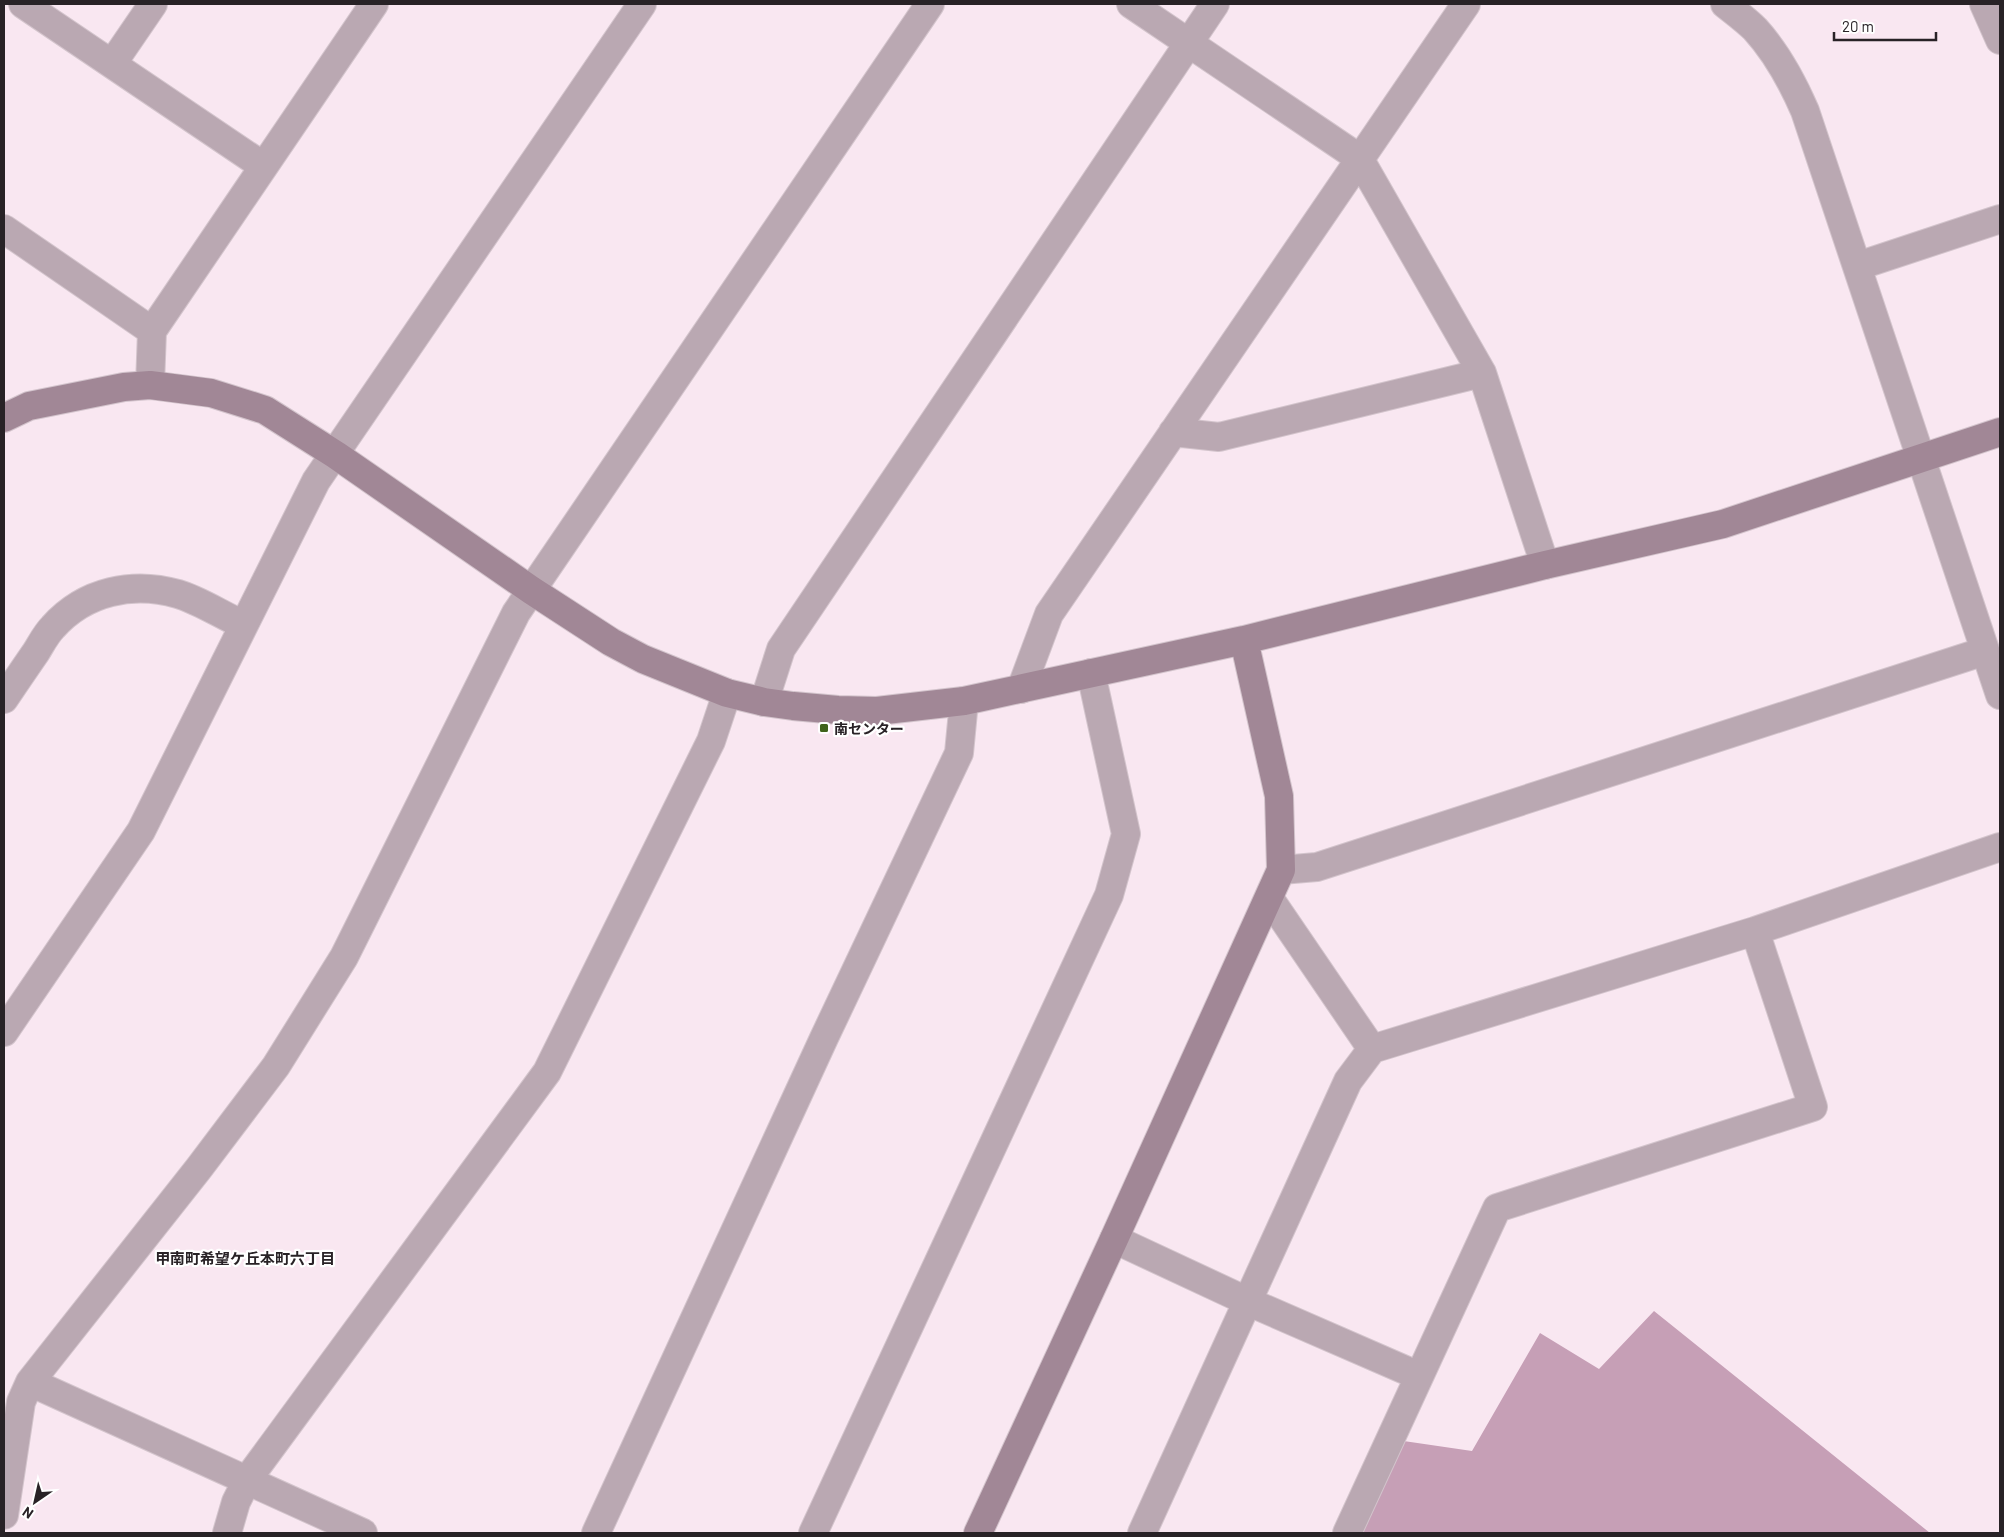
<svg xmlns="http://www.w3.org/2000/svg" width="2004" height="1537" font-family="Barlow,'Noto Sans JP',sans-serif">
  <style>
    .forest { fill: #c69fb6 }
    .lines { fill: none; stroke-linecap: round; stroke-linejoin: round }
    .street-casing { stroke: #d3c4cc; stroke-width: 30 }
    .secondary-casing { stroke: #d3c4cc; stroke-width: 30 }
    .street { stroke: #baa8b2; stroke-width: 28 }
    .secondary { stroke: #a18796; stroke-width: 28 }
    .poi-dot { fill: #3f631b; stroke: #fff; stroke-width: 2 }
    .labels { text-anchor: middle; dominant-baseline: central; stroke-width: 4.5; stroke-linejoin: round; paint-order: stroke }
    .poi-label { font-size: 14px; font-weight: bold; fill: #282226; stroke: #fff; text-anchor: start }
    .neighbourhood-label { font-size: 15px; font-weight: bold; fill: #282226; stroke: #fff }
  </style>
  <rect width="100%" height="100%" fill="#f9e7f1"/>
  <path class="forest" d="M 1654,1311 L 1930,1533 L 1347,1533 L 1390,1439 L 1472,1451 L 1540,1333 L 1599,1369 Z"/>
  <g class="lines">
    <defs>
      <path id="street" d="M 23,4 L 263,166
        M 1131,4 L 1359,158 L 1482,373 L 1545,565
        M 1725,4 C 1735,12 1746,20 1755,29 C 1777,53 1792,81 1805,111 L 2000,695
        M 1984,4 L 2000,40
        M 112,64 L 153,4
        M 4,229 L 152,331 L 150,385
        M 1858,266 L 2000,219
        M 152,331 L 374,4
        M 1173,432 L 1219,437 L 1482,373
        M 1021,689 L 1049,614 L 1466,4
        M 4,699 C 14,684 25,668 36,652 C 41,644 46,634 53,627 C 85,591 133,581 178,594 C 199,600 223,616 244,625
        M 764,702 L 781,649 L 1215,4
        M 1281,870 L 1317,867 L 1985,651
        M 1269,898 L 1372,1049
        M 4,1032 L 141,831 L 316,481 L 642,4
        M 1114,1239 L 1249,1302 L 1419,1376
        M 30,1382 L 363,1533
        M 4,1515 L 21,1402 L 30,1382 L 199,1168 L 276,1066 L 344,957 L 516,613 L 930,4
        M 227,1533 L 236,1502 L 247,1480 L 547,1072 L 711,741 L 727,693
        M 596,1533 L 824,1038 L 959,753 L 964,701
        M 813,1533 L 1109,895 L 1126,834 L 1091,673
        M 1142,1533 L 1348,1081 L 1372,1049 L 1755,931 L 2000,847
        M 1347,1533 L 1497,1208 L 1813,1107 L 1755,931"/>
      <path id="secondary" d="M 4,418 L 29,406 L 124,387 L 150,385 L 211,393 L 265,410 L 336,455 L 531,590 L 611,642 L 643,659 L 727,693 L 764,702 L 793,706 L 838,710 L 877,711 L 964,701 L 1244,640 L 1545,565 L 1723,524 L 2000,432
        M 978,1533 L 1114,1239 L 1281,870 L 1279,796 L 1244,640"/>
    </defs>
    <use href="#street" class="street-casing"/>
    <use href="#secondary" class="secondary-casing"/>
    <use href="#street" class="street"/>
    <use href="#secondary" class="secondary"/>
  </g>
  <rect class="poi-dot" x="819" y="723" width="10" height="10" rx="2.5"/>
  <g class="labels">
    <g class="poi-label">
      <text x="834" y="728">南センター</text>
    </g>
    <g class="neighbourhood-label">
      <text x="245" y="1258">甲南町希望ケ丘本町六丁目</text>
    </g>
  </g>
  <rect width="2004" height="1537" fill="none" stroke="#282226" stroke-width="10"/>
  <g transform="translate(35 1502) rotate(214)" stroke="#ffffff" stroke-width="4" paint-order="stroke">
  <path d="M0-4L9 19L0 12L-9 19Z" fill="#282226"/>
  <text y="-8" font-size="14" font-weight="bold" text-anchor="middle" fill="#282226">N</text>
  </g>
  <path d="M1834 32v8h102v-8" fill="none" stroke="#282226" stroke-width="2.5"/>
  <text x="1842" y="32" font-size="15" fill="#282226" stroke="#ffffff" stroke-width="4" paint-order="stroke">20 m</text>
</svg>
